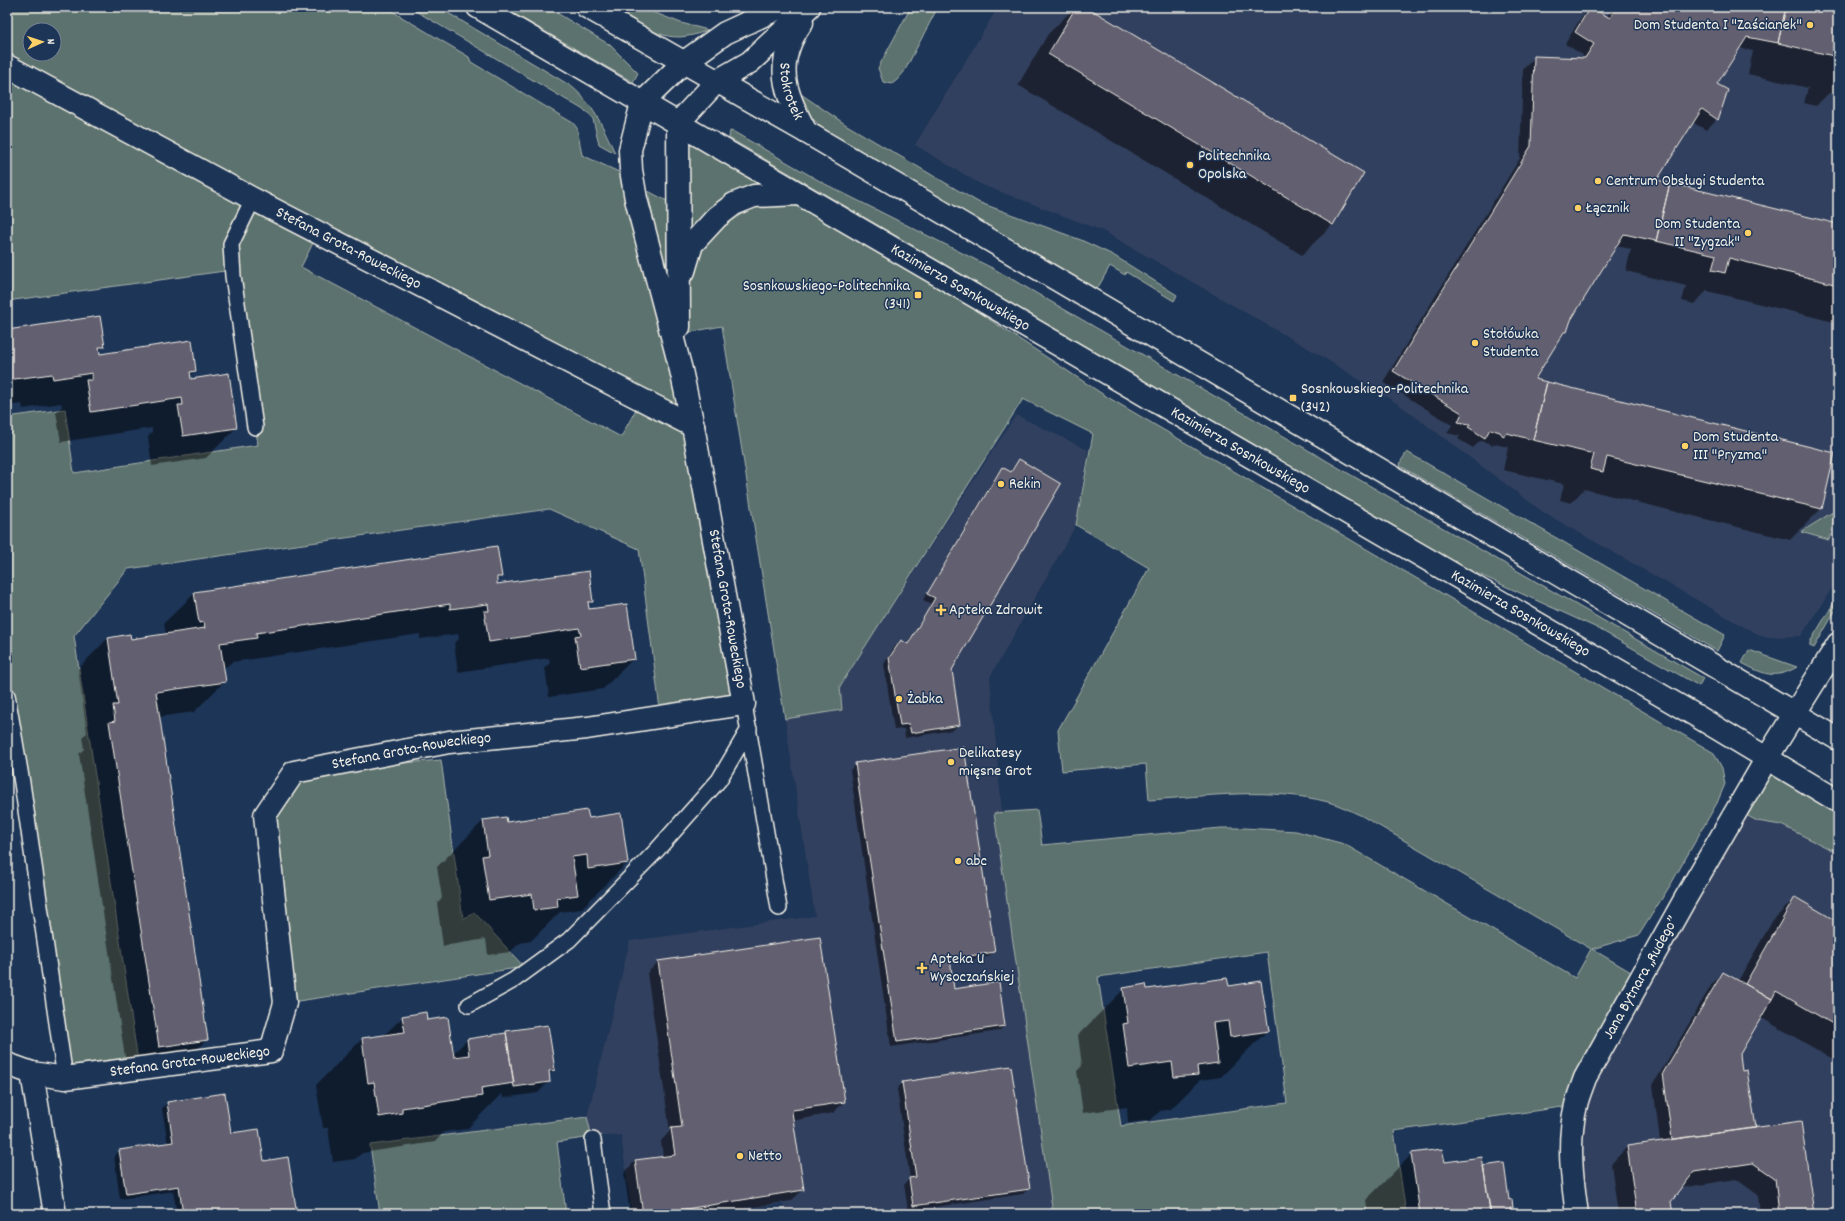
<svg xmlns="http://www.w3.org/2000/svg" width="1845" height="1221" font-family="Dekko,sans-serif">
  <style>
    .built { fill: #32415e }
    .green { fill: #5c726e; stroke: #a8b2ab; fill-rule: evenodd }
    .shadow { fill: #0007 }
    .building { fill: #625e6f; stroke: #f4f1e8 }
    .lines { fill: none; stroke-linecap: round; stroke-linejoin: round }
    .service-casing { stroke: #f4f1e8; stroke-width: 18 }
    .minor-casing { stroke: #f4f1e8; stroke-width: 25 }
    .tertiary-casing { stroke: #f4f1e8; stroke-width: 25 }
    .service { stroke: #1d3557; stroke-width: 15 }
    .minor { stroke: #1d3557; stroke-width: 22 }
    .tertiary { stroke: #1d3557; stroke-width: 22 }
    .poi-dot { fill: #ffd166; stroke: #1d3557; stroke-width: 1.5 }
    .labels { text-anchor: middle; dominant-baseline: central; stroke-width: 3; stroke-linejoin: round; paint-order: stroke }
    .poi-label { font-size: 16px; fill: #f4f1e8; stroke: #1d3557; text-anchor: start }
    .street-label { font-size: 16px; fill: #f4f1e8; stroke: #1d3557 }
  </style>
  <rect width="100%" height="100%" fill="#1d3557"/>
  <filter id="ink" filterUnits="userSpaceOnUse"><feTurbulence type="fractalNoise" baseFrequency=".025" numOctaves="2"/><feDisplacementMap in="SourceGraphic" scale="8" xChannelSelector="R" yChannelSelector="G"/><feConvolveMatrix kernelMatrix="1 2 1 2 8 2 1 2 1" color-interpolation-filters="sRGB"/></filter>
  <g filter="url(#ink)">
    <path class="built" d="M 998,7 L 1838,7 L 1838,579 L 1801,636 L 1770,637 L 1762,636 L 1744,627 L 1543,512 L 1401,406 L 1318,354 L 1103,231 L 980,184 L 915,145 Z
      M 1016,415 L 1088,450 L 1076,525 L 990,677 L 1002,813 L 994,814 L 1053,1214 L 784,1214 L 783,1204 L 699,1214 L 632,1214 L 621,1135 L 592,1137 L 587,1117 L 630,941 L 815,916 L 785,719 L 842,710 L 840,686 Z
      M 1737,810 L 1757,821 L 1781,825 L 1838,853 L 1838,1214 L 1577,1214 L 1576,1105 Z"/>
    <path class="green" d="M 7,7 L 385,7 L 469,57 L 471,62 L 573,123 L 577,128 L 582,155 L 621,173 L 663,274 L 648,191 L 667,201 L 673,289 L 678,123 L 799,194 L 1104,395 L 1714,753 L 1722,768 L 1725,784 L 1717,803 L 1671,884 L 1639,935 L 1592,949 L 1641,978 L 1576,1105 L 1394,1131 L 1406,1214 L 1053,1214 L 994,813 L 1037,810 L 1042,845 L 1221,828 L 1244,828 L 1296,831 L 1344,844 L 1575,978 L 1591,949 L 1362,816 C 1351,811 1340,805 1328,802 C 1272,787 1207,796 1149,800 L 1146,764 L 1062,771 L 1058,730 L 1149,568 L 1076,525 L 1093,434 L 1023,399 L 840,686 L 842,710 L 785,719 L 722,326 L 679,334 L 744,704 L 661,717 L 639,549 L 549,509 L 128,569 L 74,636 L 139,1068 L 65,1078 L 7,695 L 7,417 L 65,409 L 74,473 L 258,445 L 232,270 L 7,301 ZM 30,30 L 54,30 L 54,54 L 30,54 ZM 318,233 L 641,400 L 621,437 L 301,267 ZM 1267,952 L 1287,1103 L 1121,1126 L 1098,977 Z
      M 409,7 L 438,7 L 571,86 C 594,105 603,127 615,153 L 599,144 L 593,119 L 587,112 Z
      M 502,7 L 547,7 L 610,45 L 638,73 L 633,82 Z
      M 613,7 L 640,7 L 681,23 L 708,30 C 665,48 649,28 613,7 Z
      M 911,7 L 938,7 L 904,72 L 897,80 L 892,84 L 883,82 L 878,68 Z
      M 798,92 L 845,124 L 978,202 L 1081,240 L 1113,255 L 1177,295 L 1174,301 L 1126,272 L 1125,275 L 1110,266 L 1096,291 L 824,130 L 808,114 Z
      M 730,131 L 734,132 L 825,184 L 996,270 L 1703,678 L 1699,686 L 1597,628 L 1452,562 L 729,138 Z
      M 1407,452 L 1725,635 L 1717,651 L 1400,466 L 1401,461 Z
      M 1836,510 L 1829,540 L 1801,532 Z
      M 1838,596 L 1838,606 L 1814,648 L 1810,646 L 1810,642 Z
      M 1749,650 L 1797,667 C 1775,680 1763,674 1742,663 Z
      M 1767,758 L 1838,801 L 1838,853 L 1781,825 L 1757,821 L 1737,810 Z
      M 441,760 L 463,919 L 474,912 L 524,967 L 285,1003 L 265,815 L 294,772 Z
      M 587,1117 L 592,1137 L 557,1142 L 566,1214 L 380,1214 L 370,1145 Z"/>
    <path class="shadow" d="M 1075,7 L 1085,7 L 1362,174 L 1332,225 L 1302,255 L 1018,85 L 1048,34 Z
      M 1591,7 L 1607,17 L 1613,7 L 1838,7 L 1838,95 L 1829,93 L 1816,106 L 1804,103 L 1808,88 L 1748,74 L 1753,51 L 1739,48 L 1716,84 L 1717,119 L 1706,130 L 1692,122 L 1655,180 L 1838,225 L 1838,323 L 1707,291 L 1694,304 L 1682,301 L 1686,286 L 1626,271 L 1631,249 L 1616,246 L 1570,320 L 1566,332 L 1558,340 L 1534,379 L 1834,453 L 1821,509 L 1790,540 L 1584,489 L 1571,503 L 1560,500 L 1564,484 L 1503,470 L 1508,447 L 1495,444 L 1492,446 L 1489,443 L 1480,441 L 1473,448 L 1458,439 L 1460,436 L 1447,433 L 1452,425 L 1383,382 L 1520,158 L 1523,69 L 1535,57 L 1581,59 L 1583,55 L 1565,44 L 1580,19 Z
      M 7,331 L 104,346 L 99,351 L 99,355 L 195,371 L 190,376 L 190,380 L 236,428 L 206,458 L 152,466 L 148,437 L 152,432 L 152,428 L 61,442 L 56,412 L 62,407 L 61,403 L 23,409 L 22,404 L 7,406 Z
      M 1019,460 L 951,670 L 959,725 L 953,730 L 905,738 L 904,729 L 894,730 L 884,664 L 895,646 L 901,641 L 907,644 L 931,604 L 923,600 L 997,474 L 1002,468 L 1009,472 Z
      M 501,577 L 496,581 L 497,586 L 592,602 L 587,606 L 588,611 L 634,658 L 603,689 L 549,697 L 545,667 L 550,663 L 549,658 L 458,672 L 454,643 L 459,639 L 458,634 L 420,639 L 420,634 L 232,662 L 223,669 L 225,681 L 194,712 L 158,717 L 207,1039 L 176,1070 L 128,1077 L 79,754 L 84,749 L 82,737 L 87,733 L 78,669 L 108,638 L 130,640 L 166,635 L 164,623 L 195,593 Z
      M 856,764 L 993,952 L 988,957 L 949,963 L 953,990 L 1004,1026 L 999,1031 L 891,1047 L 850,770 Z
      M 505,818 L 506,823 L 588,819 L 627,863 L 581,909 L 560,912 L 531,941 L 520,943 L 510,952 L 488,955 L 486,939 L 443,946 L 437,903 L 442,898 L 437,867 L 483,821 Z
      M 1795,898 L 1838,923 L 1838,1062 L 1760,1017 L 1739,1053 L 1742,1072 L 1755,1129 L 1814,1214 L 1760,1214 L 1758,1195 L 1736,1179 L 1681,1188 L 1670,1202 L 1672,1214 L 1618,1214 L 1611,1164 L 1627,1147 L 1660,1142 L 1653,1085 L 1712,984 L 1723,973 L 1738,981 L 1773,920 Z
      M 819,938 L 844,1102 L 833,1113 L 792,1121 L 803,1190 L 791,1201 L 711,1214 L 630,1214 L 624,1173 L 635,1161 L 663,1157 L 661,1141 L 670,1131 L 647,973 L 658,962 Z
      M 1228,987 L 1267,1031 L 1221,1077 L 1200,1080 L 1171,1109 L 1160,1111 L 1151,1120 L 1128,1123 L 1127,1107 L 1083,1113 L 1077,1071 L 1082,1066 L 1078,1035 L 1124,989 L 1146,990 Z
      M 403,1017 L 426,1022 L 453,1054 L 467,1040 L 505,1034 L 507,1032 L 554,1070 L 548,1075 L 549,1081 L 538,1093 L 503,1098 L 502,1093 L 467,1129 L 444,1132 L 435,1142 L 362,1153 L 355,1159 L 333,1162 L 328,1128 L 323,1128 L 316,1085 L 362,1039 L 383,1036 Z
      M 1010,1067 L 1029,1188 L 1023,1194 L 908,1211 L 904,1184 L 910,1179 L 897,1089 L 902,1083 Z
      M 168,1103 L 230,1134 L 263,1162 L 296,1214 L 177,1214 L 173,1191 L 120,1199 L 114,1156 L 120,1151 L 168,1144 L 162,1108 Z
      M 1412,1154 L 1444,1163 L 1483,1167 L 1512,1207 L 1510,1210 L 1510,1214 L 1368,1214 L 1366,1200 Z"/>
    <path class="building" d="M 1076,7 L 1087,7 L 1364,173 L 1333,225 L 1048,54 Z
      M 1590,7 L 1610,18 L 1617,7 L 1786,7 L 1778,43 L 1747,37 L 1717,84 L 1728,90 L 1718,120 L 1702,109 L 1657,180 L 1670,183 L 1656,241 L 1624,234 L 1571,320 L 1567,332 L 1564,332 L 1535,379 L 1547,382 L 1533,440 L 1507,433 L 1503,436 L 1500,432 L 1490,429 L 1485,438 L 1468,427 L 1470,424 L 1458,422 L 1462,413 L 1393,371 L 1531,146 L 1534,56 L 1585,58 L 1594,44 L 1575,32 Z
      M 1786,7 L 1838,7 L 1838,73 L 1835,73 L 1838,57 L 1778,43 Z
      M 1670,183 L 1838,224 L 1838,285 L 1729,258 L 1725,273 L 1712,270 L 1716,255 L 1656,241 Z
      M 100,316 L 105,347 L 99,347 L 100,354 L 192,340 L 196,371 L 190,372 L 191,379 L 229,373 L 237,428 L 183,436 L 178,405 L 183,405 L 182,398 L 91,412 L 86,380 L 92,380 L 92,373 L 53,379 L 52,374 L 7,380 L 7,330 Z
      M 1547,382 L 1835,453 L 1822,509 L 1607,457 L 1603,472 L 1590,469 L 1594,454 L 1533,440 Z
      M 1019,459 L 1061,484 L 952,670 L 960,725 L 911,733 L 909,724 L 900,725 L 889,658 L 901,640 L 908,644 L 935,598 L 927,594 L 1002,467 L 1011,472 Z
      M 497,546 L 502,577 L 497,577 L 497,584 L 589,571 L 593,602 L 588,602 L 589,609 L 627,604 L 635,659 L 580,667 L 575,636 L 581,635 L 579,628 L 489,642 L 484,611 L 489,611 L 488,604 L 450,609 L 450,604 L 256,633 L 257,638 L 220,643 L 226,682 L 156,692 L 208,1040 L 159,1047 L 109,722 L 115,721 L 113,705 L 118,705 L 108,638 L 130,634 L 131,639 L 205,628 L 204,622 L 199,623 L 194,592 Z
      M 964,747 L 995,952 L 950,959 L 954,989 L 999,982 L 1005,1026 L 897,1042 L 855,763 Z
      M 587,810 L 589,818 L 621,813 L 628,863 L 588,869 L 587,855 L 572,857 L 578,895 L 557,898 L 558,907 L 534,910 L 532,894 L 489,900 L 482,856 L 488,855 L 483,820 L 506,817 L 507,822 Z
      M 1795,897 L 1838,922 L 1838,1027 L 1776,991 L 1772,999 L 1745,984 Z
      M 820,937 L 845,1102 L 793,1110 L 792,1112 L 804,1190 L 655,1214 L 643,1214 L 635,1160 L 675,1155 L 671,1128 L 682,1127 L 658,961 Z
      M 1723,972 L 1772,999 L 1740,1054 L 1742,1071 L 1747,1070 L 1756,1128 L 1672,1139 L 1663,1073 Z
      M 1227,978 L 1229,986 L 1261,981 L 1269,1031 L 1230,1037 L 1228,1021 L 1213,1023 L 1218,1063 L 1197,1066 L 1198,1075 L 1174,1077 L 1172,1062 L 1129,1068 L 1123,1024 L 1128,1023 L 1123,988 L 1146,984 L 1147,989 Z
      M 426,1012 L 427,1020 L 448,1017 L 454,1057 L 469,1055 L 467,1039 L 506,1033 L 514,1083 L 481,1088 L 482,1096 L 402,1108 L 402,1113 L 379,1117 L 374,1082 L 368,1083 L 362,1038 L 405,1032 L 402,1016 Z
      M 548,1025 L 555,1070 L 549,1071 L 550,1082 L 514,1087 L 506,1031 Z
      M 1011,1066 L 1030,1189 L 913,1206 L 909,1178 L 916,1177 L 902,1082 Z
      M 225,1093 L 231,1133 L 259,1129 L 264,1161 L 288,1157 L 297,1214 L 183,1214 L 179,1186 L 126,1194 L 119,1150 L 173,1142 L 167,1102 Z
      M 1801,1121 L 1814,1214 L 1779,1214 L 1775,1178 L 1753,1163 L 1694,1172 L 1671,1202 L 1673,1214 L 1637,1214 L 1627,1146 Z
      M 1442,1149 L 1445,1162 L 1482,1157 L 1490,1212 L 1475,1214 L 1420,1214 L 1411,1153 Z
      M 1504,1163 L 1509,1200 L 1512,1199 L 1513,1208 L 1510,1208 L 1511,1214 L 1491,1214 L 1483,1166 Z"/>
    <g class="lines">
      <defs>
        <path id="service" d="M 253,199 L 231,244 L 233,276 L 255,427
          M 7,695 L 22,783 L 65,1078
          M 744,704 L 779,908
          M 469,1005 L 514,980 L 569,940 L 657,850 L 719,780 L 749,729
          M 593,1140 L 603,1214"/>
        <g id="minor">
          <path id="s1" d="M 802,22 C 773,63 784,92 806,132"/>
          <path id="s2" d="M 7,66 L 253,199 L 693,426"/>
          <path d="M 684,271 L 692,244 L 717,217 L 734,204 L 754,196 L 799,194"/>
          <path d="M 679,327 L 678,123 L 717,81 L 750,62 L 809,7"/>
          <path id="s3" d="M 7,1064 L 32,1073 L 65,1078 L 271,1051 L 285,1003 L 265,815 L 294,772 L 449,742 L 587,728 L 744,704 L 693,426 L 681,370 L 636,199 L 631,170 L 630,150 L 642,103 L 683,63 L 725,33 L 781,7"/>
          <path d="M 32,1073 L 55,1214"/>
          <path id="s4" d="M 1577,1214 C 1572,1178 1567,1141 1576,1105 C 1578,1096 1582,1087 1585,1078 L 1684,901 L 1767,758 L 1838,644"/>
        </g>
        <g id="tertiary">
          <path id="s5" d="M 478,7 L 1695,715 L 1838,801"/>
          <path d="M 587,7 L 806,132 L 1838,739"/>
        </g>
      </defs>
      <use href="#service" class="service-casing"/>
      <use href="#minor" class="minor-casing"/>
      <use href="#tertiary" class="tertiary-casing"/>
      <use href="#service" class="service"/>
      <use href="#minor" class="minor"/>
      <use href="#tertiary" class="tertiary"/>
    </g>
  </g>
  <g class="poi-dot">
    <circle cx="1810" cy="25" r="4"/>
    <circle cx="1190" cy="165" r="4"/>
    <circle cx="1598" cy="181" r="4"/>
    <circle cx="1578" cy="208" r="4"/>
    <circle cx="1748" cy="233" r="4"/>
    <rect x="914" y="291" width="8" height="8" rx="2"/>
    <circle cx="1475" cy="343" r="4"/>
    <rect x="1289" y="394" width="8" height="8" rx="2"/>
    <circle cx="1685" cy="446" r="4"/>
    <circle cx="1001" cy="484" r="4"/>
    <path d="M939 604h4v4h4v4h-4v4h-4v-4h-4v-4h4z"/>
    <circle cx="899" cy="699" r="4"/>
    <circle cx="951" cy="762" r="4"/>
    <circle cx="958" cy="861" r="4"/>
    <path d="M920 962h4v4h4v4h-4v4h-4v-4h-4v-4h4z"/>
    <circle cx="740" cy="1156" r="4"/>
  </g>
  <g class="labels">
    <g class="poi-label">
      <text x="1802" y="25" text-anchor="end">Dom Studenta I "Zaścianek"</text>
      <text x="1198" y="156">Politechnika<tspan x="1198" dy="18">Opolska</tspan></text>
      <text x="1606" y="181">Centrum Obsługi Studenta</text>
      <text x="1586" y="208">Łącznik</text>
      <text x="1740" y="224" text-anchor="end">Dom Studenta<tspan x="1740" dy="18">II "Zygzak"</tspan></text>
      <text x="910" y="286" text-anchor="end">Sosnkowskiego-Politechnika<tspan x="910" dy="18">(341)</tspan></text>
      <text x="1483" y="334">Stołówka<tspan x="1483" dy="18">Studenta</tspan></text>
      <text x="1301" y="389">Sosnkowskiego-Politechnika<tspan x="1301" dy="18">(342)</tspan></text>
      <text x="1693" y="437">Dom Studenta<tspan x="1693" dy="18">III "Pryzma"</tspan></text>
      <text x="1009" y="484">Rekin</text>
      <text x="949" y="610">Apteka Zdrowit</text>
      <text x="907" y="699">Żabka</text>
      <text x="959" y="753">Delikatesy<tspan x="959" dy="18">mięsne Grot</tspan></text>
      <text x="966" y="861">abc</text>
      <text x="930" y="959">Apteka U<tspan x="930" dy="18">Wysoczańskiej</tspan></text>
      <text x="748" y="1156">Netto</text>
    </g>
    <g class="street-label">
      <text stroke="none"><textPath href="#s1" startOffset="74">Stokrotek</textPath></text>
      <text stroke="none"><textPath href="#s2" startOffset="387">Stefana Grota-Roweckiego</textPath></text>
      <text stroke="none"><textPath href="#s5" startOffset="558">Kazimierza Sosnkowskiego</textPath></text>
      <text stroke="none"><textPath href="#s5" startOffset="882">Kazimierza Sosnkowskiego</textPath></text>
      <text transform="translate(727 609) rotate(80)">Stefana Grota-Roweckiego</text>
      <text stroke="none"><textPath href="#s5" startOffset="1206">Kazimierza Sosnkowskiego</textPath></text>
      <text stroke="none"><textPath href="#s3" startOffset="678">Stefana Grota-Roweckiego</textPath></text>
      <text stroke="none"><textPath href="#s4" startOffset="253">Jana Bytnara „Rudego”</textPath></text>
      <text stroke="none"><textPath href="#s3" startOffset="186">Stefana Grota-Roweckiego</textPath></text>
    </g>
  </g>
  <rect width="1845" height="1221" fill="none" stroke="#1d3557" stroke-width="24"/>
  <rect x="12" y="12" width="1821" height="1197" fill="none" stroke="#f4f1e8" stroke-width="1.5" filter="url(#ink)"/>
  <g transform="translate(42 42) rotate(87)"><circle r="19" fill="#1d3557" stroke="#738091"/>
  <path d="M0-3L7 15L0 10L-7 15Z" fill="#ffd166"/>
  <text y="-6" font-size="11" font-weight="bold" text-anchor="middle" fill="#f4f1e8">N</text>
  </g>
</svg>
